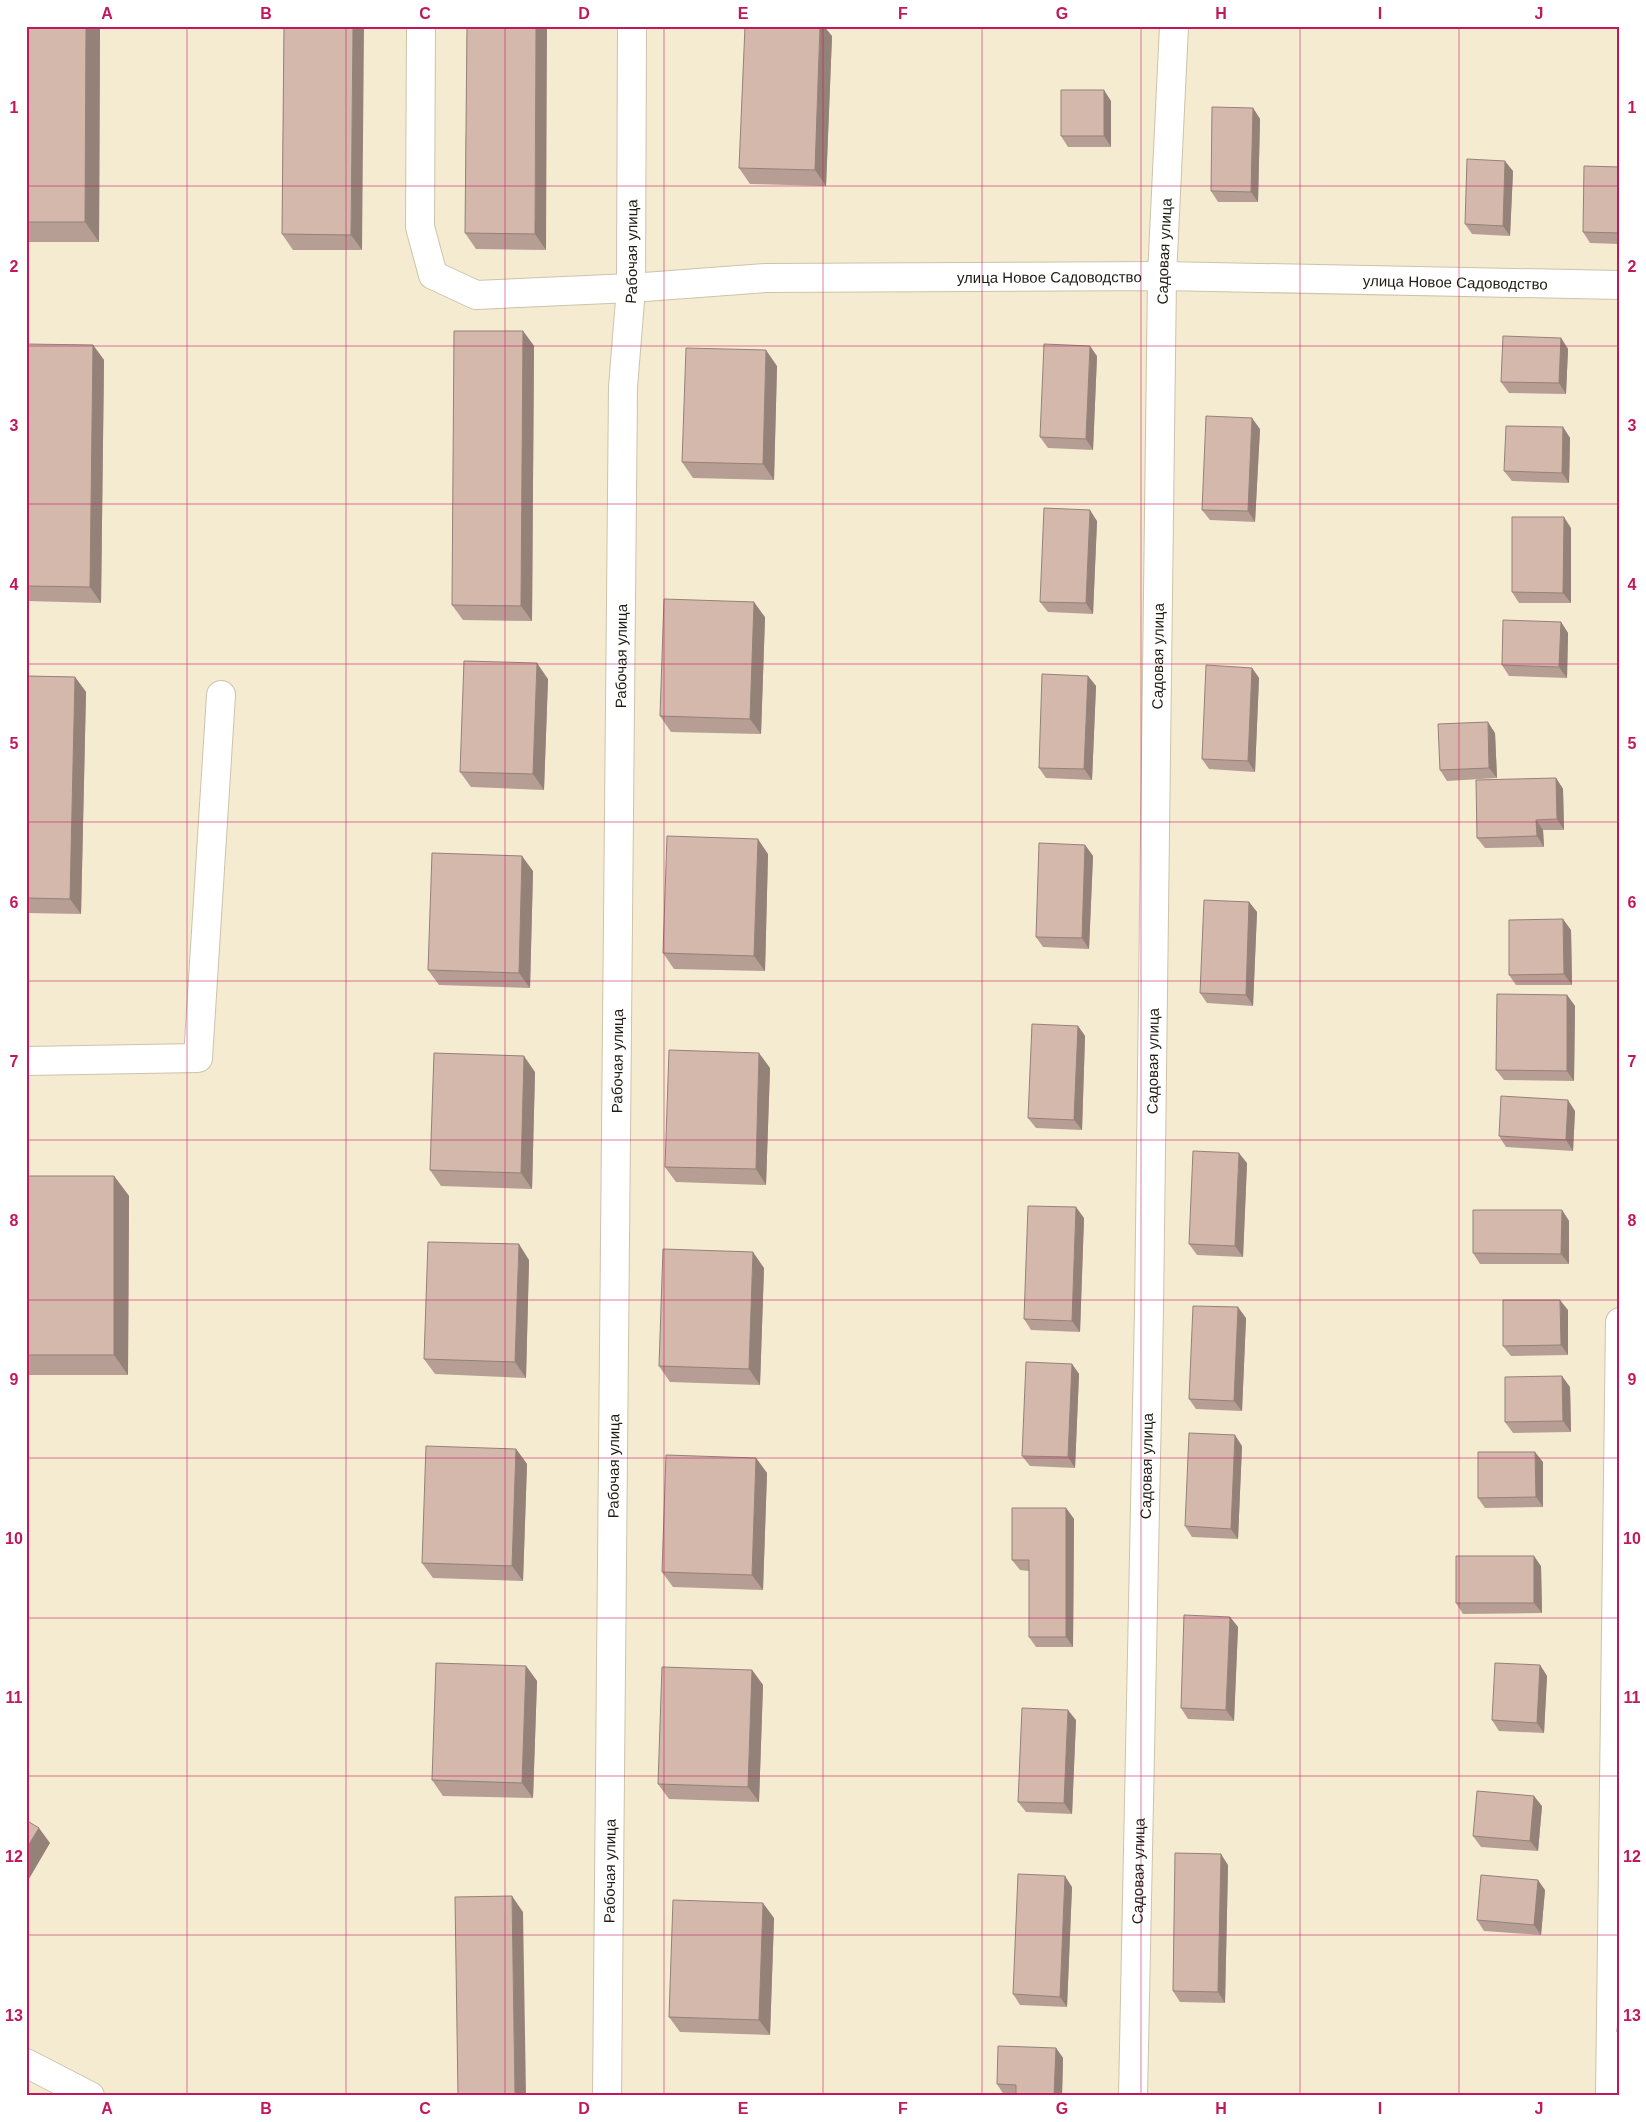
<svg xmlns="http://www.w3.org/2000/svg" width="1646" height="2122" font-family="Helvetica,sans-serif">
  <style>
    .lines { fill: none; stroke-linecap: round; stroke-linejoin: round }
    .minor-casing { stroke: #ccc3aa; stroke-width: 30 }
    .minor { stroke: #fff; stroke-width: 28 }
    .wall { fill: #b69e94 }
    .shaded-wall { fill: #948178 }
    .building { fill: #d4b8ac; stroke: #948178 }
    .grid { fill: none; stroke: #c2185b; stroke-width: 1; stroke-opacity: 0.55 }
    .labels { text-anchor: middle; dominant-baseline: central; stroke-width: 4; stroke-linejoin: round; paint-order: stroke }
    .street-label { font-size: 15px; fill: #1f1c13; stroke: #fff }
    .neatline { fill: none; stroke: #c2185b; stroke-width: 2 }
    .grid-label { font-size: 16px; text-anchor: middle; font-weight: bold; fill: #c2185b }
  </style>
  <rect width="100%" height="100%" fill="#f4ebd1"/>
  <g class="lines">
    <defs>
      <g id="minor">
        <path id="s1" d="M 421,26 L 420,227 L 433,275 L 476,295 L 631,288 L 766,278 L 1162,276 L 1620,285"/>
        <path d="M 26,1061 L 198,1058 L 221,695"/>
        <path d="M 26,2063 L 90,2096"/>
        <path id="s2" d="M 607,2096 L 623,387 L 631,288 L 632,26"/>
        <path id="s3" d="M 1133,2096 L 1149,1310 L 1162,276 L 1174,26"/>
        <path d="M 1610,2096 L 1620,1322"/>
      </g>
    </defs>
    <use href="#minor" class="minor-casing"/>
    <use href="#minor" class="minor"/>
  </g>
  <path class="wall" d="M 26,26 L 100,26 L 99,242 L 26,242 Z
    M 284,26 L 362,250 L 293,250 L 282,234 Z
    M 467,26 L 546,250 L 476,249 L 465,233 Z
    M 832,36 L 826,186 L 750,184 L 739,168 Z
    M 1111,101 L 1111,147 L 1068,147 L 1061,136 Z
    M 1253,108 L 1260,119 L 1258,202 L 1218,202 L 1211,191 Z
    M 1620,167 L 1620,244 L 1590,243 L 1583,232 Z
    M 1513,171 L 1510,236 L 1472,234 L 1465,224 Z
    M 523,331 L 534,346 L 532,621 L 463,620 L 452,605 Z
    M 1561,338 L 1568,349 L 1566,394 L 1509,393 L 1501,382 Z
    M 26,344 L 93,345 L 104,360 L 101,603 L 26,601 Z
    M 1097,356 L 1093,450 L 1048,448 L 1040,437 Z
    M 777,366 L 774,480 L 693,478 L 682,462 Z
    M 1563,427 L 1570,438 L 1569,483 L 1512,481 L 1504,471 Z
    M 1260,429 L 1255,522 L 1210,520 L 1202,510 Z
    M 1097,521 L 1093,614 L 1048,612 L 1040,602 Z
    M 1571,528 L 1571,603 L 1519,603 L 1512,592 Z
    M 765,617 L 761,734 L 671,732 L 660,716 Z
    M 1561,622 L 1568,633 L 1567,678 L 1509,676 L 1502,665 Z
    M 1252,668 L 1259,678 L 1255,772 L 1209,769 L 1202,759 Z
    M 26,676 L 75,677 L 86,692 L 81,914 L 26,913 Z
    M 1088,676 L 1096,686 L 1092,780 L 1046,778 L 1039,768 Z
    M 548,679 L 544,790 L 471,787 L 460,772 Z
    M 1495,733 L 1497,778 L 1447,781 L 1440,770 Z
    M 1556,778 L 1563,789 L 1564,830 L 1543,830 L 1544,847 L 1485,848 L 1477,838 Z
    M 1085,845 L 1093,856 L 1089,949 L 1043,947 L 1036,937 Z
    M 768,854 L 765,971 L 674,969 L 663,953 Z
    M 533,871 L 530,988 L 439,985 L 428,970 Z
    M 1249,902 L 1257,912 L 1253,1006 L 1207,1003 L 1200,993 Z
    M 1571,930 L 1572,985 L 1516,985 L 1509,975 Z
    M 1567,995 L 1575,1006 L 1574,1081 L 1504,1080 L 1496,1070 Z
    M 1078,1026 L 1085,1036 L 1082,1130 L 1036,1128 L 1028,1118 Z
    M 770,1068 L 766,1185 L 676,1182 L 665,1167 Z
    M 535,1072 L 532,1189 L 441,1186 L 430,1170 Z
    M 1575,1111 L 1573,1151 L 1506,1147 L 1499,1136 Z
    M 1247,1163 L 1243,1257 L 1197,1255 L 1189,1244 Z
    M 26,1176 L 114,1176 L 129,1196 L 128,1375 L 26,1375 Z
    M 1562,1210 L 1569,1221 L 1569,1264 L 1480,1264 L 1473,1253 Z
    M 1084,1218 L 1080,1332 L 1031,1330 L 1024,1319 Z
    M 529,1260 L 526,1378 L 435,1374 L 424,1359 Z
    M 764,1268 L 760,1385 L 670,1382 L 659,1366 Z
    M 1568,1310 L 1568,1355 L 1511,1356 L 1503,1346 Z
    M 1246,1318 L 1242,1411 L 1196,1409 L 1189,1399 Z
    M 1072,1364 L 1079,1374 L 1075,1468 L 1030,1466 L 1022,1456 Z
    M 1570,1387 L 1571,1432 L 1513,1433 L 1505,1422 Z
    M 1242,1446 L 1238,1539 L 1192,1537 L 1185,1526 Z
    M 516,1449 L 527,1464 L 523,1581 L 433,1578 L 422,1563 Z
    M 756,1458 L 767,1473 L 763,1590 L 673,1587 L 662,1572 Z
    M 1543,1462 L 1543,1507 L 1485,1508 L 1478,1498 Z
    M 1066,1508 L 1074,1519 L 1073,1647 L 1036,1647 L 1029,1637 L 1029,1571 L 1020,1570 L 1012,1560 Z
    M 1541,1566 L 1542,1613 L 1463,1614 L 1456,1603 Z
    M 1230,1617 L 1238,1627 L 1234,1721 L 1188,1719 L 1181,1708 Z
    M 1540,1665 L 1547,1676 L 1544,1733 L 1499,1731 L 1492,1720 Z
    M 526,1666 L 537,1681 L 533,1798 L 443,1796 L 432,1780 Z
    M 752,1670 L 763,1685 L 759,1802 L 669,1799 L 658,1784 Z
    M 1076,1720 L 1072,1814 L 1026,1812 L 1018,1802 Z
    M 1542,1806 L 1538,1851 L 1481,1847 L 1473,1836 Z
    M 1228,1865 L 1225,2003 L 1180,2002 L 1173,1991 Z
    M 1072,1887 L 1067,2007 L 1020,2005 L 1013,1994 Z
    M 1545,1890 L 1541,1935 L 1484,1931 L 1477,1920 Z
    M 774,1918 L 770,2035 L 680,2032 L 669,2017 Z
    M 1056,2048 L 1063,2058 L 1062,2096 L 1016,2096 L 1004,2095 L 997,2084 Z"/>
  <path class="shaded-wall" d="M 86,26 L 100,26 L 99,242 L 85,222 Z
    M 353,26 L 364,26 L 362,250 L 351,235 Z
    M 536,26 L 547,26 L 546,250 L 535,234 Z
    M 820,26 L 824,26 L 832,36 L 826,186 L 815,170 Z
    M 1104,90 L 1111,101 L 1111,147 L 1104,136 Z
    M 1253,108 L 1260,119 L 1258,202 L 1251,192 Z
    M 1505,161 L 1513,171 L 1510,236 L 1503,226 Z
    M 523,331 L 534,346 L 532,621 L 521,606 Z
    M 1561,338 L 1568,349 L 1566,394 L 1559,383 Z
    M 93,345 L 104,360 L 101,603 L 90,587 Z
    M 1090,346 L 1097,356 L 1093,450 L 1086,439 Z
    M 766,350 L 777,366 L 774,480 L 763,464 Z
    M 1252,418 L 1260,429 L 1255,522 L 1248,511 Z
    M 1563,427 L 1570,438 L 1569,483 L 1562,473 Z
    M 1090,510 L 1097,521 L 1093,614 L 1086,603 Z
    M 1564,517 L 1571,528 L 1571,603 L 1563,593 Z
    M 754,602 L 765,617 L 761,734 L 750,719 Z
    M 1561,622 L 1568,633 L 1567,678 L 1559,667 Z
    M 537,663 L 548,679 L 544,790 L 533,774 Z
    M 1252,668 L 1259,678 L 1255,772 L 1248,761 Z
    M 1088,676 L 1096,686 L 1092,780 L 1084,769 Z
    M 75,677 L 86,692 L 81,914 L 70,899 Z
    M 1488,722 L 1495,733 L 1497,778 L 1489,768 Z
    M 1556,778 L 1563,789 L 1564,830 L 1557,819 Z
    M 1536,820 L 1543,830 L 1544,847 L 1537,836 Z
    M 758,839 L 768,854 L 765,971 L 754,956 Z
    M 1085,845 L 1093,856 L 1089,949 L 1082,938 Z
    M 522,856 L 533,871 L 530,988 L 519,973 Z
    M 1249,902 L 1257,912 L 1253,1006 L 1246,995 Z
    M 1563,919 L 1571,930 L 1572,985 L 1564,974 Z
    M 1567,995 L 1575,1006 L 1574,1081 L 1567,1071 Z
    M 1078,1026 L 1085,1036 L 1082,1130 L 1074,1120 Z
    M 759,1053 L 770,1068 L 766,1185 L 756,1169 Z
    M 524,1056 L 535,1072 L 532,1189 L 521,1173 Z
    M 1568,1100 L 1575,1111 L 1573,1151 L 1566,1140 Z
    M 1239,1153 L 1247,1163 L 1243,1257 L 1235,1246 Z
    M 114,1176 L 129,1196 L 128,1375 L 114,1355 Z
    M 1076,1207 L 1084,1218 L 1080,1332 L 1072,1321 Z
    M 1562,1210 L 1569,1221 L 1569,1264 L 1561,1254 Z
    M 519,1244 L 529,1260 L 526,1378 L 515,1362 Z
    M 753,1252 L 764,1268 L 760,1385 L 749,1369 Z
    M 1560,1300 L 1568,1310 L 1568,1355 L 1561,1345 Z
    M 1238,1307 L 1246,1318 L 1242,1411 L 1234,1401 Z
    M 1072,1364 L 1079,1374 L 1075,1468 L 1068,1457 Z
    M 1562,1376 L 1570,1387 L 1571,1432 L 1563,1421 Z
    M 1235,1435 L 1242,1446 L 1238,1539 L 1231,1529 Z
    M 516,1449 L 527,1464 L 523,1581 L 512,1566 Z
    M 1535,1452 L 1543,1462 L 1543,1507 L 1536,1497 Z
    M 756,1458 L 767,1473 L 763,1590 L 752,1575 Z
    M 1066,1508 L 1074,1519 L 1073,1647 L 1066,1637 Z
    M 1534,1556 L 1541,1566 L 1542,1613 L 1534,1603 Z
    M 1230,1617 L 1238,1627 L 1234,1721 L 1226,1710 Z
    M 1540,1665 L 1547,1676 L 1544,1733 L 1537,1723 Z
    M 526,1666 L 537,1681 L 533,1798 L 522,1783 Z
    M 752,1670 L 763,1685 L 759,1802 L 748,1787 Z
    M 1068,1710 L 1076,1720 L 1072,1814 L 1064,1803 Z
    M 1534,1796 L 1542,1806 L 1538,1851 L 1530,1841 Z
    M 39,1828 L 50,1843 L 26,1884 L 26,1849 Z
    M 1221,1854 L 1228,1865 L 1225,2003 L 1218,1992 Z
    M 1065,1876 L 1072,1887 L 1067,2007 L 1060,1997 Z
    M 1538,1880 L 1545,1890 L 1541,1935 L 1534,1925 Z
    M 512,1896 L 523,1912 L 526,2096 L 515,2096 Z
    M 763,1903 L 774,1918 L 770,2035 L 759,2020 Z
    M 1056,2048 L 1063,2058 L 1062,2096 L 1054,2096 Z"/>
  <path class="building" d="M 26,26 L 86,26 L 85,222 L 26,222 Z
    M 284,26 L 353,26 L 351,235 L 282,234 Z
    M 467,26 L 536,26 L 535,234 L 465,233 Z
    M 745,26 L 820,26 L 815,170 L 739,168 Z
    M 1061,90 L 1104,90 L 1104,136 L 1061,136 Z
    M 1212,107 L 1253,108 L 1251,192 L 1211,191 Z
    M 1467,159 L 1505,161 L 1503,226 L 1465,224 Z
    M 1584,166 L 1620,167 L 1620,233 L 1583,232 Z
    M 454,331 L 523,331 L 521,606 L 452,605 Z
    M 1503,336 L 1561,338 L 1559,383 L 1501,382 Z
    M 26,344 L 93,345 L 90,587 L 26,586 Z
    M 1044,344 L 1090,346 L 1086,439 L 1040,437 Z
    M 686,348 L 766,350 L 763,464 L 682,462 Z
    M 1206,416 L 1252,418 L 1248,511 L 1202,510 Z
    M 1506,426 L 1563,427 L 1562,473 L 1504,471 Z
    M 1044,508 L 1090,510 L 1086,603 L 1040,602 Z
    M 1512,517 L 1564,517 L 1563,593 L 1512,592 Z
    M 664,599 L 754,602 L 750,719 L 660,716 Z
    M 1503,620 L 1561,622 L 1559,667 L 1502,665 Z
    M 464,661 L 537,663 L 533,774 L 460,772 Z
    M 1206,665 L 1252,668 L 1248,761 L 1202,759 Z
    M 1042,674 L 1088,676 L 1084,769 L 1039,768 Z
    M 26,676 L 75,677 L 70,899 L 26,898 Z
    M 1488,722 L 1489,768 L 1440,770 L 1438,724 Z
    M 1556,778 L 1557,819 L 1536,820 L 1537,836 L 1477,838 L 1476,780 Z
    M 667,836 L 758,839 L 754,956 L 663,953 Z
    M 1039,843 L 1085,845 L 1082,938 L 1036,937 Z
    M 432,853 L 522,856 L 519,973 L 428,970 Z
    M 1204,900 L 1249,902 L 1246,995 L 1200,993 Z
    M 1563,919 L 1564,974 L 1509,975 L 1509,920 Z
    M 1497,994 L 1567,995 L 1567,1071 L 1496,1070 Z
    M 1032,1024 L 1078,1026 L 1074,1120 L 1028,1118 Z
    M 669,1050 L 759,1053 L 756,1169 L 665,1167 Z
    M 434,1053 L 524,1056 L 521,1173 L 430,1170 Z
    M 1501,1096 L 1568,1100 L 1566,1140 L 1499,1136 Z
    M 1193,1151 L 1239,1153 L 1235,1246 L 1189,1244 Z
    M 26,1176 L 114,1176 L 114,1355 L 26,1355 Z
    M 1028,1206 L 1076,1207 L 1072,1321 L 1024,1319 Z
    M 1473,1210 L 1562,1210 L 1561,1254 L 1473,1253 Z
    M 428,1242 L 519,1244 L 515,1362 L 424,1359 Z
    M 663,1249 L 753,1252 L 749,1369 L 659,1366 Z
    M 1503,1300 L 1560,1300 L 1561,1345 L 1503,1346 Z
    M 1193,1306 L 1238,1307 L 1234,1401 L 1189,1399 Z
    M 1026,1362 L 1072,1364 L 1068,1457 L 1022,1456 Z
    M 1562,1376 L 1563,1421 L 1505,1422 L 1505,1377 Z
    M 1189,1433 L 1235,1435 L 1231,1529 L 1185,1526 Z
    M 426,1446 L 516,1449 L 512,1566 L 422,1563 Z
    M 1478,1452 L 1535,1452 L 1536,1497 L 1478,1498 Z
    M 666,1455 L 756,1458 L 752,1575 L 662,1572 Z
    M 1012,1508 L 1066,1508 L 1066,1637 L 1029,1637 L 1029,1560 L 1012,1560 Z
    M 1456,1556 L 1534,1556 L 1534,1603 L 1456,1603 Z
    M 1184,1615 L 1230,1617 L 1226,1710 L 1181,1708 Z
    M 436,1663 L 526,1666 L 522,1783 L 432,1780 Z
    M 1495,1663 L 1540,1665 L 1537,1723 L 1492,1720 Z
    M 662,1667 L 752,1670 L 748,1787 L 658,1784 Z
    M 1022,1708 L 1068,1710 L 1064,1803 L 1018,1802 Z
    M 1477,1791 L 1534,1796 L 1530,1841 L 1473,1836 Z
    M 26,1820 L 39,1828 L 26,1849 Z
    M 1175,1853 L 1221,1854 L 1218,1992 L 1173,1991 Z
    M 1018,1874 L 1065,1876 L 1060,1997 L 1013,1994 Z
    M 1481,1875 L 1538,1880 L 1534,1925 L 1477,1920 Z
    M 512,1896 L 515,2096 L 458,2096 L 455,1897 Z
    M 673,1900 L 763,1903 L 759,2020 L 669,2017 Z
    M 1620,1997 L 1620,2032 L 1617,2032 Z
    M 998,2046 L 1056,2048 L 1054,2096 L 1016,2096 L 1016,2085 L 997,2084 Z"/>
  <path class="grid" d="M 187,26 L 187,2096M 346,26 L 346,2096M 505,26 L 505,2096M 664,26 L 664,2096M 823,26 L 823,2096M 982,26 L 982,2096M 1141,26 L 1141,2096M 1300,26 L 1300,2096M 1459,26 L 1459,2096M 26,186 L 1620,186M 26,346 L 1620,346M 26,504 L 1620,504M 26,664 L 1620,664M 26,822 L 1620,822M 26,981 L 1620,981M 26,1140 L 1620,1140M 26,1300 L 1620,1300M 26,1458 L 1620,1458M 26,1618 L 1620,1618M 26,1776 L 1620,1776M 26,1935 L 1620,1935"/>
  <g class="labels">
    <g class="street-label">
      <text stroke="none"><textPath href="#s2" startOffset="1845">Рабочая улица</textPath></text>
      <text stroke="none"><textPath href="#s3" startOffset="1845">Садовая улица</textPath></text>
      <text stroke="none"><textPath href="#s1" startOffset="872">улица Новое Садоводство</textPath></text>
      <text stroke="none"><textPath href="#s1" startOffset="1278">улица Новое Садоводство</textPath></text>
      <text stroke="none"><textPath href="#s2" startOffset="1440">Рабочая улица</textPath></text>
      <text stroke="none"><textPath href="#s3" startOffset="1440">Садовая улица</textPath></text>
      <text stroke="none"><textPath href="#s2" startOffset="1035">Рабочая улица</textPath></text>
      <text stroke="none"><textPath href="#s3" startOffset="1035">Садовая улица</textPath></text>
      <text stroke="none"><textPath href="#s2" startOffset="630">Рабочая улица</textPath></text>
      <text stroke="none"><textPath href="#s3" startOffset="630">Садовая улица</textPath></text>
      <text stroke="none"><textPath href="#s2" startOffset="225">Рабочая улица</textPath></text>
      <text stroke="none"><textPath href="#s3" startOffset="225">Садовая улица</textPath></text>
    </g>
  </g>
  <rect width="1646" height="2122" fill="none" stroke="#ffffff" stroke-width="55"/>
  <rect x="28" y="28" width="1590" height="2066" class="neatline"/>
  <g class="grid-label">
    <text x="107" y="19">A</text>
    <text x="266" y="19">B</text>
    <text x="425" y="19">C</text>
    <text x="584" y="19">D</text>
    <text x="743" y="19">E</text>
    <text x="903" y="19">F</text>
    <text x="1062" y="19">G</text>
    <text x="1221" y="19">H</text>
    <text x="1380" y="19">I</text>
    <text x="1539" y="19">J</text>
    <text x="14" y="113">1</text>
    <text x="1632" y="113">1</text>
    <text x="14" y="272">2</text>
    <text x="1632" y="272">2</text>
    <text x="14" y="431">3</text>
    <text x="1632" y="431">3</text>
    <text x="14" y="590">4</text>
    <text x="1632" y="590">4</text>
    <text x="14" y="749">5</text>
    <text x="1632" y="749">5</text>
    <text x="14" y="908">6</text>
    <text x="1632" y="908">6</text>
    <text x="14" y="1067">7</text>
    <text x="1632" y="1067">7</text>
    <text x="14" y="1226">8</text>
    <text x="1632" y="1226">8</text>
    <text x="14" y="1385">9</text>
    <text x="1632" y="1385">9</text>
    <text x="14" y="1544">10</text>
    <text x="1632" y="1544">10</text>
    <text x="14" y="1703">11</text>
    <text x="1632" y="1703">11</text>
    <text x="14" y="1862">12</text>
    <text x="1632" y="1862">12</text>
    <text x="14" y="2021">13</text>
    <text x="1632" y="2021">13</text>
    <text x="107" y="2114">A</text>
    <text x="266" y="2114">B</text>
    <text x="425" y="2114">C</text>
    <text x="584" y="2114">D</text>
    <text x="743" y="2114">E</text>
    <text x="903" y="2114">F</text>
    <text x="1062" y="2114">G</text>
    <text x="1221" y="2114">H</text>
    <text x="1380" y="2114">I</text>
    <text x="1539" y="2114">J</text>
  </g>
</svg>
